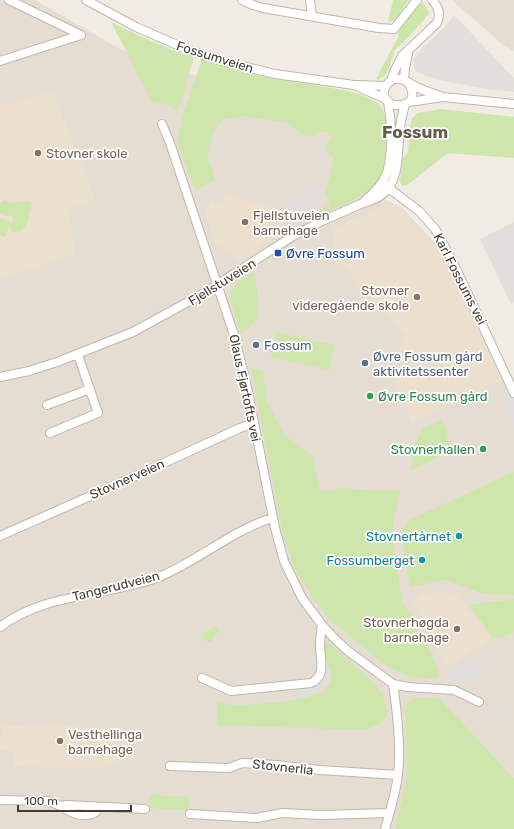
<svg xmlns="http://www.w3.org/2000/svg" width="514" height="829" font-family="Rubik,sans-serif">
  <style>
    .residential { fill: #e5ddd1 }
    .education { fill: #eae0cd }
    .green { fill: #cee5ac }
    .parking { fill: #e1dfdb }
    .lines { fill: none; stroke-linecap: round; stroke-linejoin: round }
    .minor-casing { stroke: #bfb6a9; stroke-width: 10 }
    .minor { stroke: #fff; stroke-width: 8 }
    .education-dot { fill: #8d6e63; stroke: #fff; stroke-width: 1.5 }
    .transit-dot { fill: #1a4fb4; stroke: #fff; stroke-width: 1.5 }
    .service-dot { fill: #5c6f8a; stroke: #fff; stroke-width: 1.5 }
    .leisure-dot { fill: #2e9e5b; stroke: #fff; stroke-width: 1.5 }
    .culture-dot { fill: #0f9aa8; stroke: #fff; stroke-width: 1.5 }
    .labels { text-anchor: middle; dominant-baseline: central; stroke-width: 3.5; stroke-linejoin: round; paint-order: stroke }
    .street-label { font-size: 13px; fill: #423c33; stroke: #fff }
    .education-label { font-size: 13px; fill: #785e54; stroke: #fff; text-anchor: start }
    .transit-label { font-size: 13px; fill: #164399; stroke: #fff; text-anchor: start }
    .service-label { font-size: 13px; fill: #4e5e75; stroke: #fff; text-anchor: start }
    .leisure-label { font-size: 13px; fill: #27864d; stroke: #fff; text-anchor: start }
    .culture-label { font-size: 13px; fill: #0d838f; stroke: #fff; text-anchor: end }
    .district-label { font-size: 17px; font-weight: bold; fill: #65594b; stroke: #fff }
  </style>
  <rect width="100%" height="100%" fill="#f1ece3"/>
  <path class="residential" d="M 0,0 L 35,0 L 120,49 L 211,81 L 330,104 L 365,166 L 368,191 L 403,209 L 448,257 L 507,383 L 514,380 L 514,778 L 439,698 L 405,705 L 407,776 L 395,829 L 0,829 Z
    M 452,0 L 514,0 L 514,51 L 503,45 Z"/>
  <path class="education" d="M 53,92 L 95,200 L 68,209 L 75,253 L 25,272 L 6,276 L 0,276 L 0,106 Z
    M 225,193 L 273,208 L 287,230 L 238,260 L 232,252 L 226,248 L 216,246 L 206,215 L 210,200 L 222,203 Z
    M 392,204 L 402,210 L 445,259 L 502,380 L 412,423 L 393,379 L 419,365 L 396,344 L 406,335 L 334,256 L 334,228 L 384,205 Z
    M 439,592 L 456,595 L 493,639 L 447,666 L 436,647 L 428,626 L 420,616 L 414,605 L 418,596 L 428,593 Z
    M 2,724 L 13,726 L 49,727 L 50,725 L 121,729 L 119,761 L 94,769 L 15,766 L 13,751 L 0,750 Z"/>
  <path class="green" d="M 393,0 L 409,0 L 395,20 L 388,22 Z
    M 423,3 L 427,8 L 429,14 L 404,42 L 402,43 C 400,45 397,48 395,50 C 389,62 392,73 378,80 L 376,79 L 398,37 L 398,32 L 417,6 Z
    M 111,22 C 138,35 165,49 194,57 L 178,112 C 170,106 163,101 153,104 Z
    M 202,59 C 226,67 250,74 275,79 C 301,84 356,88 376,102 C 390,113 387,133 386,148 C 385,159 384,171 378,180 C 369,196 333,209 316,217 L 330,203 L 325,194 L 329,180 L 333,159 L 326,149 L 329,142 L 332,138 L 328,133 L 319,131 L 313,137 L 302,134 L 286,122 L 241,116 L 222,120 L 213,132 L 207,159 L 212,167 L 214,180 L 196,191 L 177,143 L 183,115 Z
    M 440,109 L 514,117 L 514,158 L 448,153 L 406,186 L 402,186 L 400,182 L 403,158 L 408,152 L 410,126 L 412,118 L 418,113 Z
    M 5,200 L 12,203 L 23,201 L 32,203 C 29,214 28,232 14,233 L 11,230 L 10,226 L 14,220 L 12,216 L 5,216 L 0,213 L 0,203 Z
    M 0,218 L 9,221 L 10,222 L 6,236 L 4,237 L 0,235 Z
    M 254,272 C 257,293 266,325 240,333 L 229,296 L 236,284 Z
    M 276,332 L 334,345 L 329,370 L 271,357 Z
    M 251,368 L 263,371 L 266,399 L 284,435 L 312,455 L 320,492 L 343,488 L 362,490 L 400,491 L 392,531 L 399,585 L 404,605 L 413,615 L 418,627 L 417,636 L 421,642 L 426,641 L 438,670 L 438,678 L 433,679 L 407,676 L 385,665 L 328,618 L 314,600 L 295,569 L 283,535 Z
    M 442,419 L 452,449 L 410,472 L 415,443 L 423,429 Z
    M 514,472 L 514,595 L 484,594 L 445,580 L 410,587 L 401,531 L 407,521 Z
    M 514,599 L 514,632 L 509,635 L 493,638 L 470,605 Z
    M 217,626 L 220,632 L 213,635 L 213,640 L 210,642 L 205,640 L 202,634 Z
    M 324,642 L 327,642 L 367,677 L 383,694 L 388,713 L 380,724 L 364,730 L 217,725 L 217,701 L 235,706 L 298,700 L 322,693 L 329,684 L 332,676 L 325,657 Z
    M 414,698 L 439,698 L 514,778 L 514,829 L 395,829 L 407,776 L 405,705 Z
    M 150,795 L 189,797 L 188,810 L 149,808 Z"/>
  <path class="parking" d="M 454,15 L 514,78 L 514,92 L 486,89 L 444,81 L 426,76 L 415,71 L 413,61 L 420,50 L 444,28 Z
    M 317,184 L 326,198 L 317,206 L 289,219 L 280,202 Z
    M 514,222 L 514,302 L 511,304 L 480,239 Z
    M 269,332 L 263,341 L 262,347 L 265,359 L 256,360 L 252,354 L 250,343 L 251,339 L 250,337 Z
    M 509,390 L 514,400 L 514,426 L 502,399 L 502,394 Z
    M 310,655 L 321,656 L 324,658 L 330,677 L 329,681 L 324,687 L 318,691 L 296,697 L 298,681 L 312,679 L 314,677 L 315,672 L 310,670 Z
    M 478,657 L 488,672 L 463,685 L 449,682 L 446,674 Z
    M 510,706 L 513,713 L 508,718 L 506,716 L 500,722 L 492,714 L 495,709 Z"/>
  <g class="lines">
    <defs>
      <path id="minor" d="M 9,0 L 81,35
        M 86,0 L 136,27 L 191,51 L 229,63 L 275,74 L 354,85 L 386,99
        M 242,0 L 253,5 L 263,8 L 379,28 L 394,29 L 417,0
        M 310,0 L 312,16
        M 0,61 L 81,35
        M 404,80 L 405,68 L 409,49
        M 391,81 L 394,72 L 402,56 L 437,23 C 441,14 439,7 432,0
        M 409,84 C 426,113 372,111 386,86 C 389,81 394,78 400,79 C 404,79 407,82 411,84 C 421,90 432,93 443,97
        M 357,85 L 386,86
        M 409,102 L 443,97 L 514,104
        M 162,124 L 170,143 L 235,338 L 248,392 L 275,528 L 284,561 L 302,598 L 322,625 L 336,640 L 348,651 L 393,684 L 408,687 L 454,690 L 479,702
        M 382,183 L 419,211 L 435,229 L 452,260 L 514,393
        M 364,202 C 370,196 378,189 383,181 C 394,163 392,123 388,101
        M 0,377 L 29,371 L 57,362 L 133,332 L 206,292 L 293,236 L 322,221 L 363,203 C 403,194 396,160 400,128 C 401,120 403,112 405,104
        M 47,405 L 90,389
        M 50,433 L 98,413 L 78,355
        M 0,536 L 140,474 L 240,428 L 254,423
        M 0,627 C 46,592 106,597 159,577 C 198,561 231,531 272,518
        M 202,678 L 231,691 L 311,683 C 327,675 320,660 320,645 C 320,638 321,632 322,625
        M 170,766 L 229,768 L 242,763 L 276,765 L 320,770 L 398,775
        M 0,800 L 48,801 L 61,806 L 68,805 L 145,809
        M 61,806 C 72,814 84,819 96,812
        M 190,814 L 256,818 L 283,813 L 322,815 L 389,813
        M 385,829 C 390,811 396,793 398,774 C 401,747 397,711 393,684"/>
    </defs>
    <use href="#minor" class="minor-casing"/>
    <use href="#minor" class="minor"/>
  </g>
  <g class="education-dot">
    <circle cx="38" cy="153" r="4"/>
    <circle cx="245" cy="222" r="4"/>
    <circle cx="417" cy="297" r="4"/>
    <circle cx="457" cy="629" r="4"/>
    <circle cx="60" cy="741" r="4"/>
  </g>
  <rect class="transit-dot" x="274" y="249" width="8" height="8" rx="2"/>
  <g class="service-dot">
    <circle cx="256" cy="345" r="4"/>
    <circle cx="365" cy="363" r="4"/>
  </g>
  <g class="leisure-dot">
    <circle cx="370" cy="396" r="4"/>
    <circle cx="483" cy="449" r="4"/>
  </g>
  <g class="culture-dot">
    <circle cx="459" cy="536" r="4"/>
    <circle cx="422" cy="560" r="4"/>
  </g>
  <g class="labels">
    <g class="street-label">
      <text transform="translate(215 57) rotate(17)">Fossumveien</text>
      <text transform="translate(460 279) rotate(63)">Karl Fossums vei</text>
      <text transform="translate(222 282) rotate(-32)">Fjellstuveien</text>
      <text transform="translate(245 388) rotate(78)">Olaus Fjørtofts vei</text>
      <text transform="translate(127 479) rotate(-24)">Stovnerveien</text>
      <text transform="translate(116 586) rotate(-14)">Tangerudveien</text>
      <text transform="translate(283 767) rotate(6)">Stovnerlia</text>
    </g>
    <g class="education-label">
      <text x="46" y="153">Stovner skole</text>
      <text x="253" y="215">Fjellstuveien<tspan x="253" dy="15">barnehage</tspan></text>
      <text x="409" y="290" text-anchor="end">Stovner<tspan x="409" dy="15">videregående skole</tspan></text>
      <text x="449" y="622" text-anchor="end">Stovnerhøgda<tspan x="449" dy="15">barnehage</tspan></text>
      <text x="68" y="734">Vesthellinga<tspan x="68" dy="15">barnehage</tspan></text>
    </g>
    <g class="transit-label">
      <text x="286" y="253">Øvre Fossum</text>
    </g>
    <g class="service-label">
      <text x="264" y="345">Fossum</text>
      <text x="373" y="356">Øvre Fossum gård<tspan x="373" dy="15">aktivitetssenter</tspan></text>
    </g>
    <g class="leisure-label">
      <text x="378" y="396">Øvre Fossum gård</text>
      <text x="475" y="449" text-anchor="end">Stovnerhallen</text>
    </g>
    <g class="culture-label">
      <text x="451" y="536">Stovnertårnet</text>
      <text x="414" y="560">Fossumberget</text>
    </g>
    <g class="district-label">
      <text x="415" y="132">Fossum</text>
    </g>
  </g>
  <path d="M18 805v6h113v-6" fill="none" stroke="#423c33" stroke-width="2"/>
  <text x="24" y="805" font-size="12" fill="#423c33" stroke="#ffffff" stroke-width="3" paint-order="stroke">100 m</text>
</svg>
